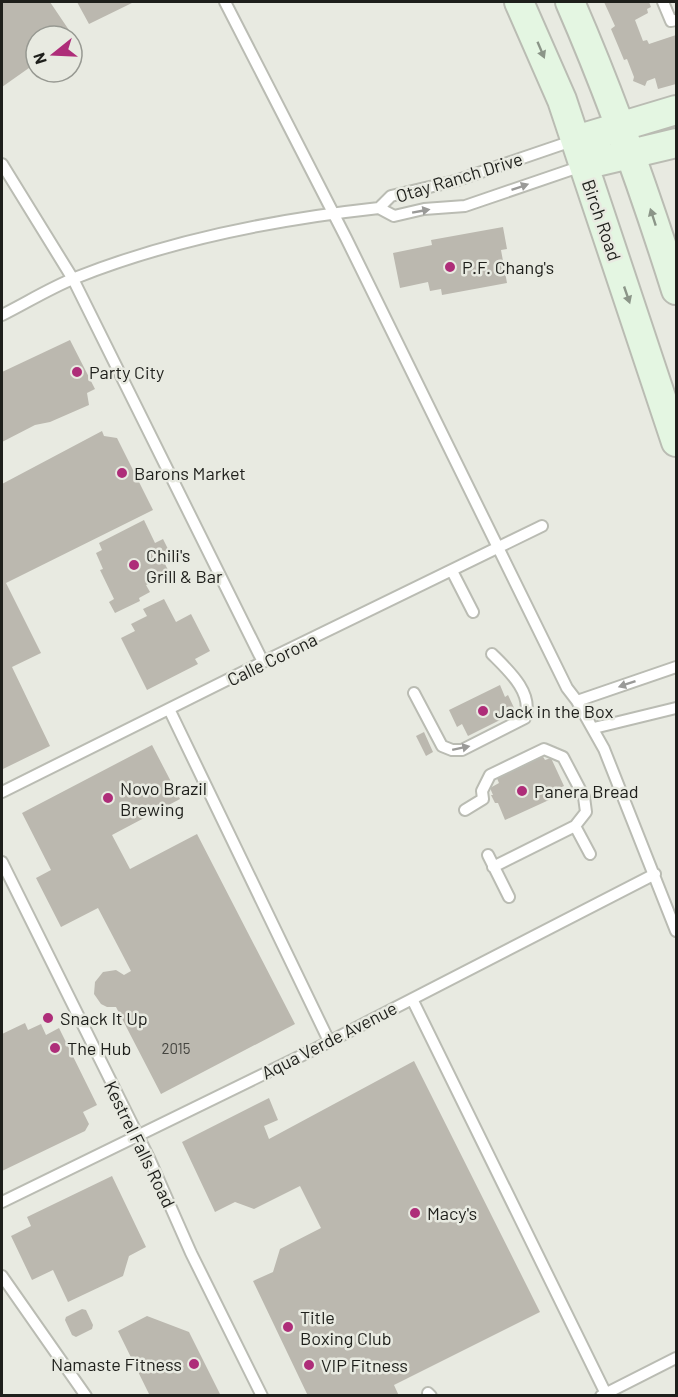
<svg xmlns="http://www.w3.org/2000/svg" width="678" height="1397" font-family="Barlow,sans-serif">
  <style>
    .building { fill: #bbb8af }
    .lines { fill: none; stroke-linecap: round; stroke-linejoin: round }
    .lane-casing { stroke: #babcb3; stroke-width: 14 }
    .secondary-casing { stroke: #babcb3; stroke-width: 32 }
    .lane { stroke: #fff; stroke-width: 10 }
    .secondary { stroke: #e4f6e2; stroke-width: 28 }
    .oneway { fill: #8b9588 }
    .oneway2 { fill: #9a9a98 }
    .poi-dot { fill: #ae2d79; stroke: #e8eae1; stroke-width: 2 }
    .labels { text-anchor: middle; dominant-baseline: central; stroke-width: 5; stroke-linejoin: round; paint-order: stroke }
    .number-label { font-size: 15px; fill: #454540 }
    .street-label { font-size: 18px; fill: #1e1f1b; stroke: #e8eae1 }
    .poi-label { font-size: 18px; fill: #1e1f1b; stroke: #e8eae1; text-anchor: start }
  </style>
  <rect width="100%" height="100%" fill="#e8eae1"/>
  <path class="building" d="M 2,2 L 50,2 L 73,36 L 36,36 L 36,63 L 2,87 Z
    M 77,2 L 134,2 L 89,24 Z
    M 604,2 L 649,2 L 651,7 L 647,9 L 648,13 L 635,20 L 643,41 L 647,40 L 649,44 L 676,35 L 676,84 L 658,89 L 655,78 L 647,81 L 645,86 L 633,81 L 634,77 L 627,59 L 624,60 L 611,29 L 615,26 Z
    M 503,227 L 507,249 L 501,250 L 507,283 L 442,295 L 441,289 L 430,291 L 428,282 L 400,288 L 393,253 L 432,245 L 431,240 Z
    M 70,340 L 95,389 L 87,393 L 89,405 L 50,422 L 35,425 L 2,442 L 2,372 Z
    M 102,431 L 104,436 L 117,438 L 153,510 L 6,583 L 41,653 L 12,667 L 50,746 L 3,769 L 2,766 L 2,484 Z
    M 144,520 L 155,543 L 163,539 L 172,557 L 164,562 L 170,574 L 146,585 L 150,592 L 139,598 L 140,601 L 115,613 L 109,602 L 114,599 L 100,570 L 103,569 L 96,553 L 102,550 L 99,543 Z
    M 164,599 L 176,622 L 191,614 L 210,651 L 195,659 L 198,664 L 147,690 L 121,638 L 135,631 L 131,624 L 147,616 L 143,609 Z
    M 500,685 L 505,697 L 508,695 L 516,712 L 468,736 L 462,724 L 457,727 L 449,710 Z
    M 424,732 L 433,752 L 426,756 L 416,736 Z
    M 152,745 L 180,799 L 112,835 L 130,869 L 197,834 L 295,1024 L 161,1094 L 116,1007 L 107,1007 L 101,1004 L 94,994 L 95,982 L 103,972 L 116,970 L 124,975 L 131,971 L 98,908 L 61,927 L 36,878 L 51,870 L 22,813 Z
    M 542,755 L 545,760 L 551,758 L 564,786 L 546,794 L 549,800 L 505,820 L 498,803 L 495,803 L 491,795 L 493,795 L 490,788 L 499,783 L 496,776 Z
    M 25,1023 L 28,1030 L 41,1024 L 46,1035 L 59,1028 L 97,1105 L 83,1112 L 89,1124 L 85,1131 L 2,1171 L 2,1034 Z
    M 414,1061 L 540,1312 L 394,1385 L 399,1396 L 308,1396 L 253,1281 L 273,1272 L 280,1249 L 321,1228 L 300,1186 L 254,1209 L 235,1202 L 215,1212 L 182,1142 L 269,1098 L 278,1120 L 264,1126 L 269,1139 Z
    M 112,1176 L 146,1247 L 129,1256 L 123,1276 L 68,1302 L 53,1270 L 32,1280 L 11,1236 L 31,1226 L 27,1217 Z
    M 82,1309 L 86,1310 L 93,1325 L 92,1329 L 76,1337 L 72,1335 L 65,1320 L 66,1317 Z
    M 147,1316 L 189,1332 L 221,1396 L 150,1396 L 118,1331 Z"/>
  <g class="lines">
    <defs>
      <path id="lane" d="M 225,2 L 346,238 L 567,688 L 577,701 L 604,749 L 676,931
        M 663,2 L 671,21 L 676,20
        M 2,164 L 73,279 L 263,662
        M 379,208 L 394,216 L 424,209 L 465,206 L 582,166
        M 379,208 L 391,196 L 455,181 L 575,140
        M 2,315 C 26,303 50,288 75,278 C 170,240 278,219 379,208
        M 452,571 L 473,612
        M 414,693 L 442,746 L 452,750 L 462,750 L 525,718 C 534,693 508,670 492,654
        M 577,701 L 676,667
        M 169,709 L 329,1041
        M 594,728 L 676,708
        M 2,792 L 263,662 L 542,526
        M 465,810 L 483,799 L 482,791 L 490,775 L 544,749 L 563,757 L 584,797 L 586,812 L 575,826
        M 488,855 L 509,897
        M 2,862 L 149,1158 L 191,1253 L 262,1396
        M 493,867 L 575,826 L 590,854
        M 412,999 L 607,1396
        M 2,1202 L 315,1049 L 655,874
        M 2,1276 L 86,1396
        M 428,1393 L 431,1396
        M 601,1396 L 676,1358"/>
      <path id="secondary" d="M 519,2 L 562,100 L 676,442
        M 570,2 C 611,96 645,192 676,290
        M 576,140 L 676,110
        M 584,165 L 676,143"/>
    </defs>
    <use href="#lane" class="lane-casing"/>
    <use href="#secondary" class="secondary-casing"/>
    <use href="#lane" class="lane"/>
    <use href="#secondary" class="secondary"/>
  </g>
  <defs><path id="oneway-solid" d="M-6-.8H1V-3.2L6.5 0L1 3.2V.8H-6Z" transform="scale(1.5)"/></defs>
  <g class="oneway">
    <use href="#oneway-solid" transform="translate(541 50) rotate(67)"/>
    <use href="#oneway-solid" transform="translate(653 217) rotate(-108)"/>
    <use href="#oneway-solid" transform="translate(627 295) rotate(71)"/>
  </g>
  <g class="oneway2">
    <use href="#oneway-solid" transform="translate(520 187) rotate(-19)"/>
    <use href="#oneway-solid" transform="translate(421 211) rotate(-10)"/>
    <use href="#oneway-solid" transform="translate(627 684) rotate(161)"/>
    <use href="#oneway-solid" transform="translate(461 748) rotate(-12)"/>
  </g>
  <g class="poi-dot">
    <circle cx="450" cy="267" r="6"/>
    <circle cx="77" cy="372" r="6"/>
    <circle cx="122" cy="473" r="6"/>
    <circle cx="134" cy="565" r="6"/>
    <circle cx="483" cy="711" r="6"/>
    <circle cx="522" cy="791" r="6"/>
    <circle cx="108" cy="798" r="6"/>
    <circle cx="48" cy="1018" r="6"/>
    <circle cx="55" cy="1048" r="6"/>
    <circle cx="415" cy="1213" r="6"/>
    <circle cx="288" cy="1327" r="6"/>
    <circle cx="194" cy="1364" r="6"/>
    <circle cx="309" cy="1365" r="6"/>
  </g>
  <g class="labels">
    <g class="number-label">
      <text x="176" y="1048">2015</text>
    </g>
    <g class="street-label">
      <text transform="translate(459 177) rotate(-17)">Otay Ranch Drive</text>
      <text transform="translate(602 220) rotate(71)">Birch Road</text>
      <text transform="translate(272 659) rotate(-26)">Calle Corona</text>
      <text transform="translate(329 1040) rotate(-27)">Aqua Verde Avenue</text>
      <text transform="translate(140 1144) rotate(64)">Kestrel Falls Road</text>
    </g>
    <g class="poi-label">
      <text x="462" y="267">P.F. Chang's</text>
      <text x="89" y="372">Party City</text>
      <text x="134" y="473">Barons Market</text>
      <text x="146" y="555">Chili's<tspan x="146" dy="21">Grill &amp; Bar</tspan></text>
      <text x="495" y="711">Jack in the Box</text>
      <text x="120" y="788">Novo Brazil<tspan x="120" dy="21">Brewing</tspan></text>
      <text x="534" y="791">Panera Bread</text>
      <text x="60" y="1018">Snack It Up</text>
      <text x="67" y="1048">The Hub</text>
      <text x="427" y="1213">Macy's</text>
      <text x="300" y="1317">Title<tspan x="300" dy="21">Boxing Club</tspan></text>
      <text x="182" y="1364" text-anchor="end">Namaste Fitness</text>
      <text x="321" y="1365">VIP Fitness</text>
    </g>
  </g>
  <rect width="678" height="1397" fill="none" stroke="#1e1f1b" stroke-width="6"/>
  <g transform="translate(54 54) rotate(252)"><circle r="28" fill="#e8eae1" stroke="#979992" stroke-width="1.5"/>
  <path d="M0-4.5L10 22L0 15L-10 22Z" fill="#ae2d79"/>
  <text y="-9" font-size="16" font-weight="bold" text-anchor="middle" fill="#1e1f1b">N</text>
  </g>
</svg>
